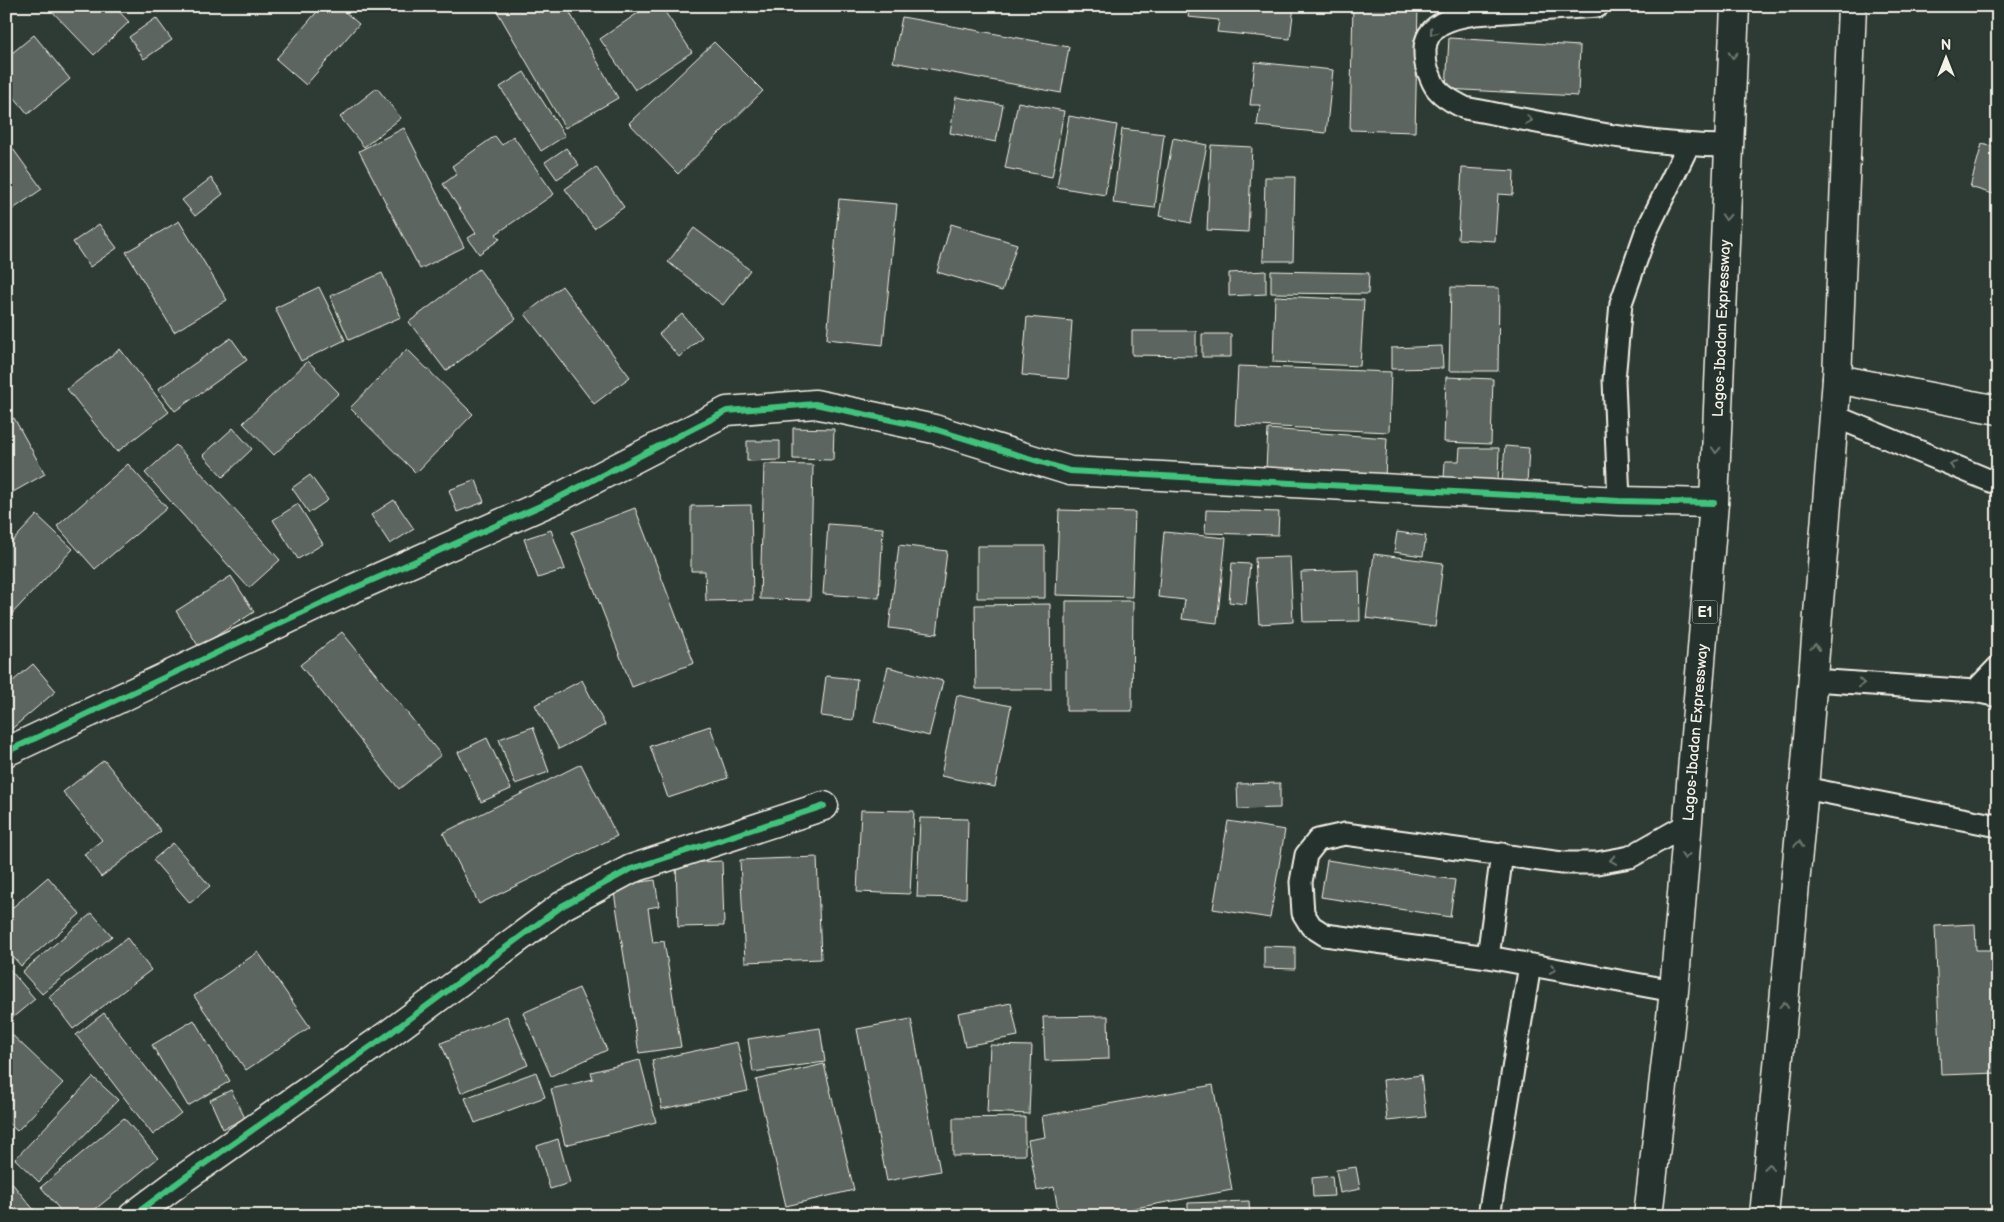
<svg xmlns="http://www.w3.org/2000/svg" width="2004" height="1222" font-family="'Balsamiq Sans',sans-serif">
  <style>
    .building { fill: #5c655e; stroke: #f4f1e8 }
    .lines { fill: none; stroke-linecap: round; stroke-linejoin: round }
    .lane-casing { stroke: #f4f1e8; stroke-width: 25 }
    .street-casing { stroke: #f4f1e8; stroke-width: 31 }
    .highway-casing { stroke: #f4f1e8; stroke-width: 31 }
    .lane { stroke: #26332d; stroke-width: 21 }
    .street { stroke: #26332d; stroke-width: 28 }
    .highway { stroke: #26332d; stroke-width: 28 }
    .cycleway-casing { stroke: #26332d; stroke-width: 9 }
    .cycleway { stroke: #40c37c; stroke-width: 6 }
    .oneway { stroke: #6e766e }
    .labels { text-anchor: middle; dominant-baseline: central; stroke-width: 4.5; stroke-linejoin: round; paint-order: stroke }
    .shield { fill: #26332d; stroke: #b6b8b0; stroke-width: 1 }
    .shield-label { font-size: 14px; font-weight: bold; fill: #f4f1e8 }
    .street-label { font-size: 15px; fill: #f4f1e8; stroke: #26332d }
  </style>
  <rect width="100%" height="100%" fill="#2e3b34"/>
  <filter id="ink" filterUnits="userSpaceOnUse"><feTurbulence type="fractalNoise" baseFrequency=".02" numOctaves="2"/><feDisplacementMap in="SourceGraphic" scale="10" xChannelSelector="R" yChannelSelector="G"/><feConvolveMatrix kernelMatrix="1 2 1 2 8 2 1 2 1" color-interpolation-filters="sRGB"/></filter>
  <g filter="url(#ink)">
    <path class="building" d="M 47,6 L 114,6 L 129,22 L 94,55 Z
      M 322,6 L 338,6 L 359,24 L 306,85 L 276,59 Z
      M 505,6 L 566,6 L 618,98 L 565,128 L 497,11 Z
      M 648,6 L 661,6 L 692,52 L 635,90 L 600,39 Z
      M 1190,6 L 1294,6 L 1290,39 L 1217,32 L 1219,20 L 1188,17 Z
      M 1353,6 L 1418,6 L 1415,132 L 1350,130 Z
      M 902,17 L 1069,47 L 1061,93 L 893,62 Z
      M 156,18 L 172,40 L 144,59 L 129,37 Z
      M 34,35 L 70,79 L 28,114 L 6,87 L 6,58 Z
      M 1449,38 L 1580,46 L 1578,96 L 1446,89 Z
      M 714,42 L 763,91 L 678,174 L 629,123 Z
      M 1255,62 L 1333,70 L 1326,133 L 1257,126 L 1260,105 L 1250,105 Z
      M 524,72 L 565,136 L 541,151 L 500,87 Z
      M 377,88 L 401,118 L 364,147 L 340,117 Z
      M 956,97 L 1003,105 L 996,142 L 950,133 Z
      M 1018,102 L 1064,111 L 1052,177 L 1005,168 Z
      M 1069,116 L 1117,125 L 1105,195 L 1057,187 Z
      M 404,128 L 464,247 L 420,269 L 359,151 Z
      M 1122,129 L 1164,134 L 1155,208 L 1113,203 Z
      M 495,136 L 502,145 L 513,136 L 554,194 L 496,234 L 500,239 L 479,254 L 468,238 L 476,233 L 443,184 L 457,174 L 452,166 Z
      M 1173,138 L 1207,145 L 1191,223 L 1159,216 Z
      M 8,142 L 42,189 L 6,214 L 6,144 Z
      M 1982,144 L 1998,148 L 1998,175 L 1993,194 L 1970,187 Z
      M 1211,145 L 1252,147 L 1248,232 L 1207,230 Z
      M 566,148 L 579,165 L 557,179 L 545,162 Z
      M 596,167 L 624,207 L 594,228 L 565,189 Z
      M 1462,168 L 1514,171 L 1513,195 L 1498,194 L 1495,241 L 1458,239 Z
      M 1265,177 L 1295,177 L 1293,261 L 1263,261 Z
      M 211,178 L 223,194 L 195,216 L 182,200 Z
      M 839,199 L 897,204 L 883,345 L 827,339 Z
      M 179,221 L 227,300 L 174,332 L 126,252 Z
      M 99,224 L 117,248 L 90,267 L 73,242 Z
      M 951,224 L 1017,244 L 1002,291 L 937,272 Z
      M 694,228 L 750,270 L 723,305 L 668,262 Z
      M 479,269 L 516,319 L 446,371 L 409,322 Z
      M 1266,271 L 1266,294 L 1229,296 L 1229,273 Z
      M 1271,271 L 1369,273 L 1368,294 L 1271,293 Z
      M 382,273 L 401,317 L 349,340 L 330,296 Z
      M 562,286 L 630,377 L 594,404 L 525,314 Z
      M 319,287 L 345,340 L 301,361 L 275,308 Z
      M 1451,287 L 1499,288 L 1498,371 L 1449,371 Z
      M 1275,296 L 1364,300 L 1360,366 L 1273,362 Z
      M 682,314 L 702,337 L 679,357 L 659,334 Z
      M 1027,317 L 1072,321 L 1068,379 L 1022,375 Z
      M 1132,331 L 1196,331 L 1196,356 L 1132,355 Z
      M 1202,334 L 1231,334 L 1231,357 L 1202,357 Z
      M 231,338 L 247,360 L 175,411 L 158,389 Z
      M 1442,346 L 1443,368 L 1391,369 L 1391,348 Z
      M 120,349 L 169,412 L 117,452 L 67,389 Z
      M 407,349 L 473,414 L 416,473 L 350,408 Z
      M 308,361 L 339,393 L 274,455 L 243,423 Z
      M 1238,366 L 1391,372 L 1389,432 L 1235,425 Z
      M 1446,377 L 1493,379 L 1491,444 L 1444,442 Z
      M 14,418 L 45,474 L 6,496 L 6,422 Z
      M 233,428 L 252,449 L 223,477 L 203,455 Z
      M 793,428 L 834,429 L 833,460 L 793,459 Z
      M 1268,429 L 1387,438 L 1385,477 L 1266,469 Z
      M 747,441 L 780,441 L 780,460 L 747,461 Z
      M 176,445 L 280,560 L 249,588 L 145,473 Z
      M 1505,446 L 1529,448 L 1527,484 L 1502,482 Z
      M 1460,448 L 1499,448 L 1498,482 L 1444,480 L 1445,461 L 1459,461 Z
      M 128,464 L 167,508 L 95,569 L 57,526 Z
      M 764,464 L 813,465 L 810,600 L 760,599 Z
      M 310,475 L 328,500 L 309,513 L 292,488 Z
      M 476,480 L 484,502 L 457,512 L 449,490 Z
      M 394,500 L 414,529 L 390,544 L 371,515 Z
      M 298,504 L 323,544 L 298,559 L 273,520 Z
      M 751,505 L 753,600 L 706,601 L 705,571 L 691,571 L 691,506 Z
      M 635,508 L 694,663 L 632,687 L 572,532 Z
      M 1059,510 L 1135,512 L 1132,597 L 1056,595 Z
      M 1206,510 L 1279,512 L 1278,535 L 1205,533 Z
      M 37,515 L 73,549 L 7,619 L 6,548 Z
      M 828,524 L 883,528 L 879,598 L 823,594 Z
      M 551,530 L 565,569 L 538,578 L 524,539 Z
      M 1164,532 L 1226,538 L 1217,623 L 1182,619 L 1185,600 L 1158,597 Z
      M 1397,532 L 1426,536 L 1423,556 L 1394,552 Z
      M 899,545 L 947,551 L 937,634 L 889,628 Z
      M 977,546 L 1045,546 L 1045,598 L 977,598 Z
      M 1374,554 L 1443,563 L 1435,627 L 1366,618 Z
      M 1290,557 L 1293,622 L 1259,624 L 1255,558 Z
      M 1232,563 L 1250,564 L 1246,604 L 1229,602 Z
      M 1359,570 L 1360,621 L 1303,622 L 1301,572 Z
      M 231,576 L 254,612 L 199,647 L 176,611 Z
      M 1066,601 L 1133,601 L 1132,711 L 1066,711 Z
      M 1050,604 L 1051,689 L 976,689 L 975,605 Z
      M 342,632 L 441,755 L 399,789 L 300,665 Z
      M 33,664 L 56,691 L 8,732 L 6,729 L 6,687 Z
      M 888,667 L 943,681 L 929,736 L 874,722 Z
      M 826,676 L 857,679 L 853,720 L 821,716 Z
      M 582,680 L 605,725 L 559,749 L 535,705 Z
      M 957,695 L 1011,706 L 995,787 L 941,776 Z
      M 710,726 L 728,778 L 668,798 L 650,746 Z
      M 533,727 L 549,772 L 515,784 L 499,739 Z
      M 487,738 L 511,789 L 481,802 L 458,752 Z
      M 104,760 L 161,831 L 101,877 L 84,854 L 102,840 L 63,792 Z
      M 581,764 L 617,836 L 479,904 L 443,833 Z
      M 1280,783 L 1280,808 L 1238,809 L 1237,784 Z
      M 861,810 L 914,811 L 910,894 L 857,892 Z
      M 920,818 L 968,819 L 966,898 L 917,897 Z
      M 1228,821 L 1285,830 L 1270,918 L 1213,909 Z
      M 173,843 L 210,886 L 190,903 L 153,860 Z
      M 817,857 L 821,959 L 745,962 L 740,860 Z
      M 1327,860 L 1455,880 L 1450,917 L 1321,897 Z
      M 722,861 L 724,926 L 678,927 L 676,863 Z
      M 48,877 L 80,914 L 21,966 L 6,949 L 6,913 Z
      M 655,880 L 659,906 L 648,908 L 653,943 L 664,941 L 681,1047 L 639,1053 L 613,886 Z
      M 92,913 L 112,936 L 42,994 L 22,972 Z
      M 1975,924 L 1976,950 L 1998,950 L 1998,1073 L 1941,1075 L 1935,926 Z
      M 127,938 L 151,970 L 73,1029 L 49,997 Z
      M 1264,946 L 1295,947 L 1295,969 L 1264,968 Z
      M 258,952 L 310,1027 L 246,1070 L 194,996 Z
      M 6,965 L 35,999 L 6,1023 Z
      M 579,988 L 607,1050 L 551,1076 L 523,1013 Z
      M 1011,1003 L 1018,1036 L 965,1046 L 958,1013 Z
      M 104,1013 L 181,1113 L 153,1135 L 76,1035 Z
      M 507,1016 L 528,1065 L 461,1093 L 441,1043 Z
      M 1108,1016 L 1109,1059 L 1045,1061 L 1043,1017 Z
      M 911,1019 L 940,1171 L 887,1181 L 857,1029 Z
      M 194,1020 L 230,1081 L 188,1106 L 152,1045 Z
      M 820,1028 L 825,1062 L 753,1072 L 748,1039 Z
      M 8,1031 L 63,1083 L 17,1131 L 6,1121 L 6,1034 Z
      M 737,1042 L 748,1091 L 662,1109 L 652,1060 Z
      M 990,1045 L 1032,1046 L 1029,1114 L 987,1112 Z
      M 640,1060 L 656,1122 L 565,1145 L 551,1089 L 593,1079 L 591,1072 Z
      M 824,1064 L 854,1190 L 786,1206 L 756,1080 Z
      M 536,1072 L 545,1097 L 475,1123 L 465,1098 Z
      M 1421,1075 L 1426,1117 L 1387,1121 L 1383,1080 Z
      M 93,1077 L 118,1100 L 39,1182 L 15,1159 Z
      M 1213,1085 L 1232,1190 L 1092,1216 L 1059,1216 L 1054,1187 L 1037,1191 L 1028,1140 L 1045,1137 L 1042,1116 Z
      M 231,1090 L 245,1118 L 223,1129 L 210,1100 Z
      M 1025,1117 L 1025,1155 L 953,1156 L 953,1118 Z
      M 124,1118 L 158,1158 L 87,1216 L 65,1216 L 41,1187 Z
      M 558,1139 L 570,1183 L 550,1189 L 537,1146 Z
      M 1356,1167 L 1360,1189 L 1340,1193 L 1336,1170 Z
      M 6,1176 L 39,1216 L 6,1216 Z
      M 1332,1176 L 1334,1196 L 1313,1197 L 1312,1178 Z
      M 1249,1201 L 1250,1216 L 1188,1216 L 1188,1203 Z"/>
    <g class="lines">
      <defs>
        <path id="lane" d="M 1598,6 L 1475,14 C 1453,17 1424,24 1425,52 C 1425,59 1425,64 1428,71 C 1431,77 1433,86 1439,91 C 1446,99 1456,103 1465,108 C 1552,124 1640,146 1729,146
          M 1834,416 L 1998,484
          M 1619,501 L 1614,380 L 1621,303 L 1646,232 L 1688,146
          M 1813,680 L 1975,691 L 1998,667
          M 1975,691 L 1998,696
          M 1804,788 L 1998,826
          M 1488,957 L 1502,854
          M 1674,991 L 1488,957 L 1325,935 L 1311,926 L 1303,913 L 1301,882 L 1306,855 L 1318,840 L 1345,834 L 1562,863 L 1597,863 L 1630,857 L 1688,824
          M 1489,1216 L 1530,965"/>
        <path id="street" d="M 1837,379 L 1998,410
          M 6,752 L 350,590 L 556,499 L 727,411 L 815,404 L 934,429 L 1070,471 L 1619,501 L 1714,503
          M 133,1216 L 184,1178 L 389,1034 L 562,906 L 631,869 L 824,806"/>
        <g id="highway">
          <path id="s1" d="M 1648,1216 L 1674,991 L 1714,503 L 1735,6"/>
          <path d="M 1764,1216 L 1804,788 L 1837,379 L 1852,6"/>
        </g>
      </defs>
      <use href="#lane" class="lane-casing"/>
      <use href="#street" class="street-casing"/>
      <use href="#highway" class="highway-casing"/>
      <use href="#lane" class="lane"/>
      <use href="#street" class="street"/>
      <use href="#highway" class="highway"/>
      <defs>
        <path id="cycleway" d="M 6,752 L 350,590 L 556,499 L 727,411 L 815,404 L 934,429 L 1070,471 L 1619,501 L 1714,503
          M 133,1216 L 184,1178 L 389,1034 L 562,906 L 631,869 L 824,806"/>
      </defs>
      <use href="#cycleway" class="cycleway-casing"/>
      <use href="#cycleway" class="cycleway"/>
    </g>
    <defs><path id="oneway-chevron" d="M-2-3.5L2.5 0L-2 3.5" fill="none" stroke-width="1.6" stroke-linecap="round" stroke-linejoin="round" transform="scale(1.25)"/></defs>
    <g class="oneway">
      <use href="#oneway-chevron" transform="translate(1433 32) rotate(130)"/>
      <use href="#oneway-chevron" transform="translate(1733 55) rotate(92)"/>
      <use href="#oneway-chevron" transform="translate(1529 120) rotate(10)"/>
      <use href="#oneway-chevron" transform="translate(1726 217) rotate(93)"/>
      <use href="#oneway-chevron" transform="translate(1716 450) rotate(93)"/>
      <use href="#oneway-chevron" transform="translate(1953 465) rotate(-158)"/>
      <use href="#oneway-chevron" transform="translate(1815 647) rotate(-85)"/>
      <use href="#oneway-chevron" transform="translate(1861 683) rotate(4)"/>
      <use href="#oneway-chevron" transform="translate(1799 844) rotate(-85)"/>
      <use href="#oneway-chevron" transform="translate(1685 856) rotate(95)"/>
      <use href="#oneway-chevron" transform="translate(1613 860) rotate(171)"/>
      <use href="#oneway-chevron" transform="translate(1553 969) rotate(10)"/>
      <use href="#oneway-chevron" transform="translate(1784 1005) rotate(-85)"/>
      <use href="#oneway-chevron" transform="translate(1769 1167) rotate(-84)"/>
    </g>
  </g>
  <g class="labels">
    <rect class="shield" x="1692.5" y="600.5" width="25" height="23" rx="4"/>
    <g class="shield-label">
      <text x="1705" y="612">E1</text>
    </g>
    <g class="street-label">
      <text stroke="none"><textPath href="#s1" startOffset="891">Lagos-Ibadan Expressway</textPath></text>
      <text stroke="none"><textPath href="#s1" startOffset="486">Lagos-Ibadan Expressway</textPath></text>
    </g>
  </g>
  <rect width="2004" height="1222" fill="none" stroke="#26332d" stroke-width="25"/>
  <rect x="12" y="12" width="1979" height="1197" fill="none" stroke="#f4f1e8" stroke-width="2" filter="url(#ink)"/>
  <g transform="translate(1946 58)" stroke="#26332d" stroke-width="4" paint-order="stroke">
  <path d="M0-4L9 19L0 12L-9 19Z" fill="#f4f1e8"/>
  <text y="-8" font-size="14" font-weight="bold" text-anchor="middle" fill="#f4f1e8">N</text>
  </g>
</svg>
